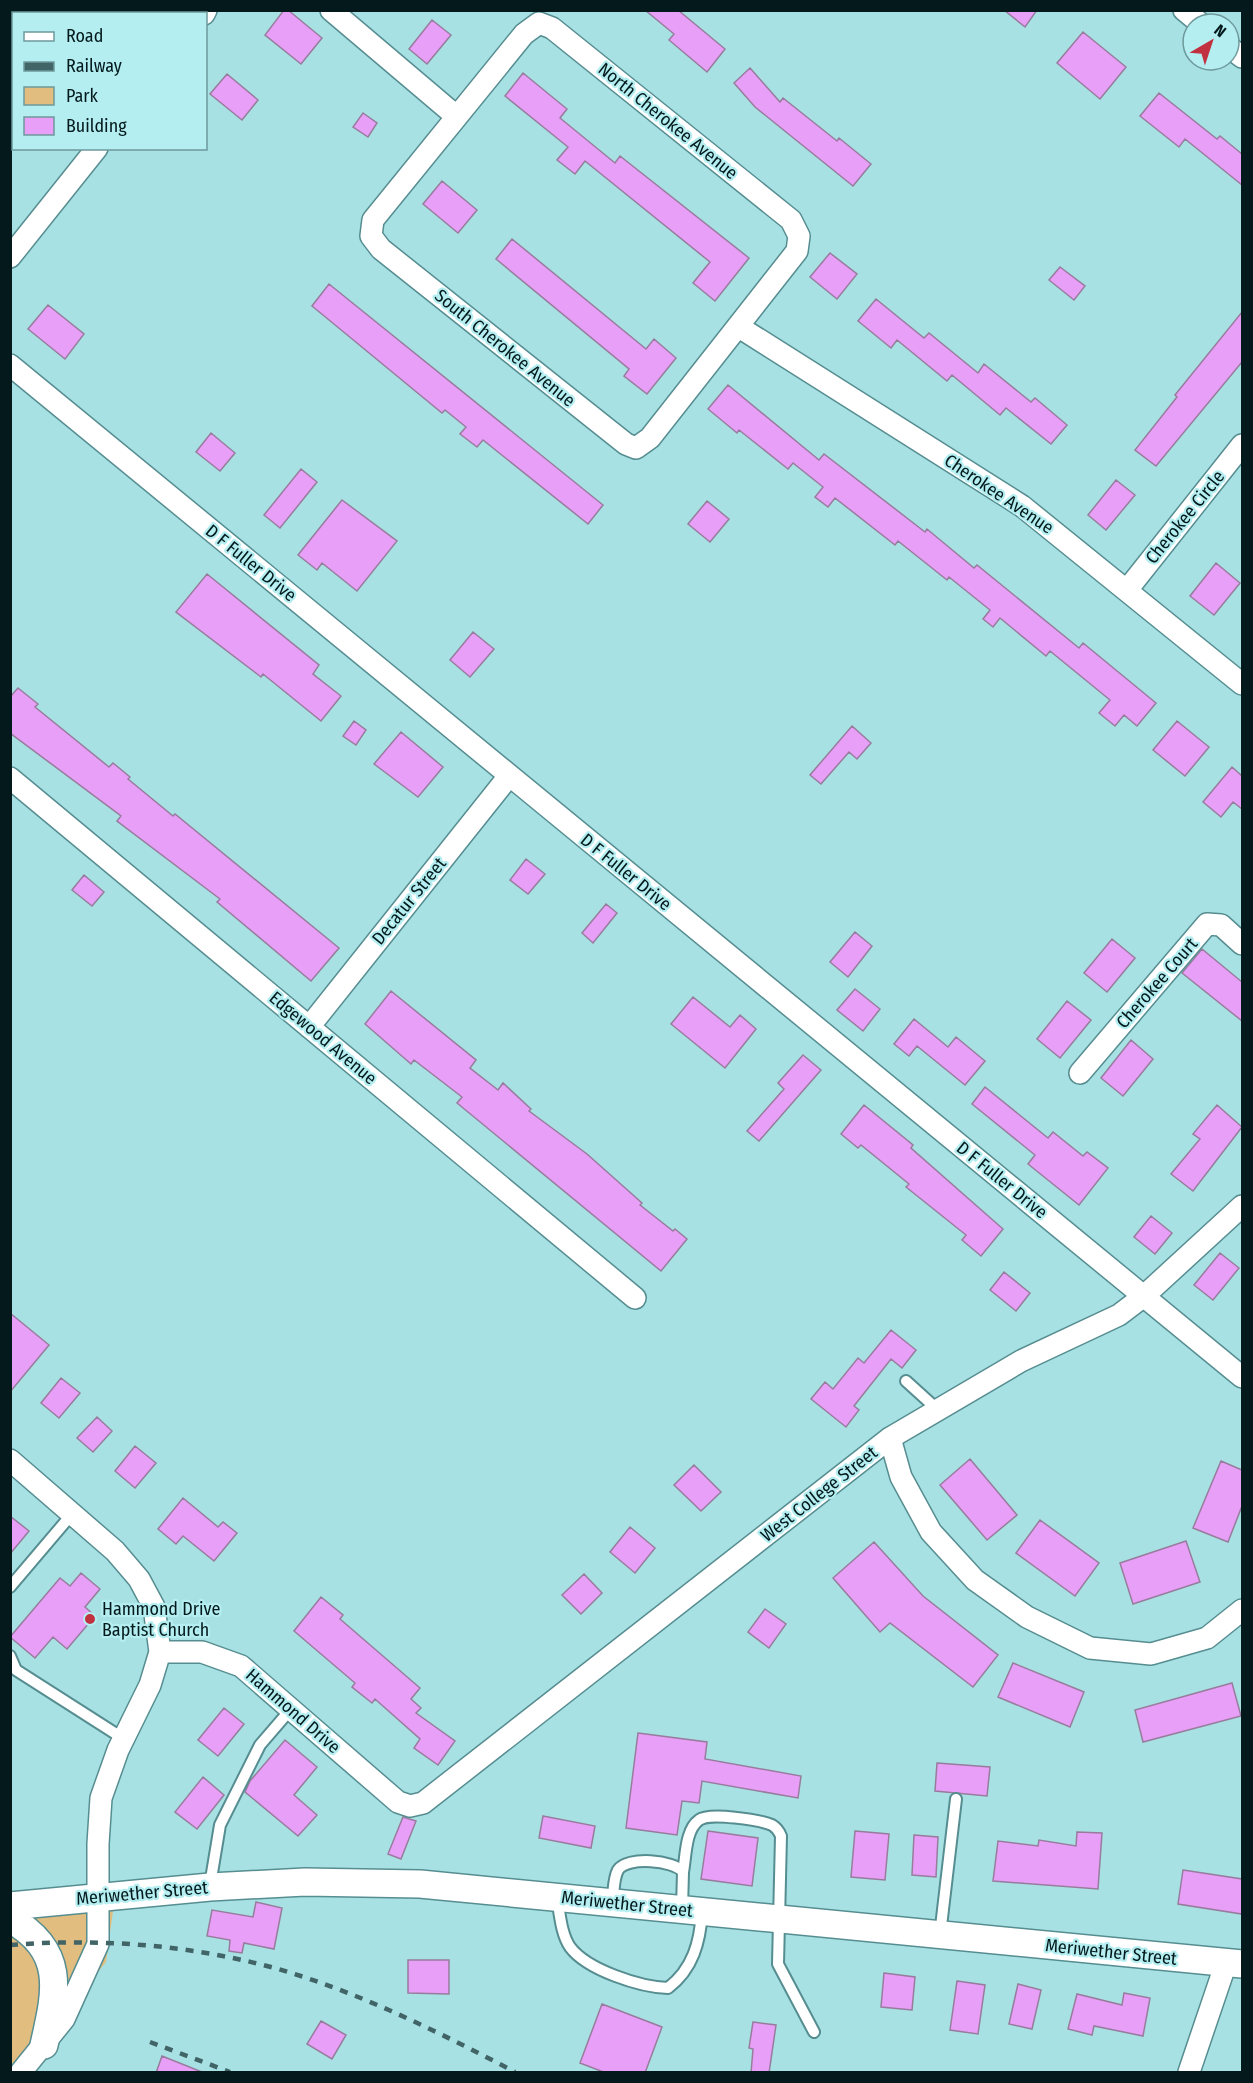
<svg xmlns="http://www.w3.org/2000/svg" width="1253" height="2083" font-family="'Fira Sans Condensed',sans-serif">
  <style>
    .green { fill: #e1bd7f }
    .building { fill: #e89ff7; stroke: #987c9d; stroke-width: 1.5 }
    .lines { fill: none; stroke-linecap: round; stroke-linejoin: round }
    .service-casing { stroke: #568d90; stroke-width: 14 }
    .minor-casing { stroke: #568d90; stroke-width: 24 }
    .tertiary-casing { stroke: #568d90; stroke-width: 30 }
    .service { stroke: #fff; stroke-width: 10 }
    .minor { stroke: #fff; stroke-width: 21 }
    .tertiary { stroke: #fff; stroke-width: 27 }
    .rail { stroke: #416466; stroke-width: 4.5; stroke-dasharray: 8 8; stroke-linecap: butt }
    .poi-dot { fill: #c1313f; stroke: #b4eef1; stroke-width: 2 }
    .labels { text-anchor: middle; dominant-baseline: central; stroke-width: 4.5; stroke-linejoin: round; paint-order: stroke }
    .street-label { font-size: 18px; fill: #03191b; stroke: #b4eef1 }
    .poi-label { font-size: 18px; fill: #03191b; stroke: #b4eef1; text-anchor: start }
  </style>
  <rect width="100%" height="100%" fill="#a8e1e4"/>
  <path class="green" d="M 113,1911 L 106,1962 L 16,2072 L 10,2072 L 10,1913 Z"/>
  <path class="building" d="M 284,10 L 288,10 L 322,38 L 301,64 L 265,35 Z
    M 645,10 L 678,10 L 725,49 L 707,72 L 669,40 L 674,34 Z
    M 1004,10 L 1037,10 L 1025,27 Z
    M 432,20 L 451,35 L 427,64 L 409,49 Z
    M 1083,32 L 1126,67 L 1100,99 L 1057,63 Z
    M 750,68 L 780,102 L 783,98 L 837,141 L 839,138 L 871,164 L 853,186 L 755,107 L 734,83 Z
    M 523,73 L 567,109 L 560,118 L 615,163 L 620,156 L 749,258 L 715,301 L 693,283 L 710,262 L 585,161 L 575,174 L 557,160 L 568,147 L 505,96 Z
    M 227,74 L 258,100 L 242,120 L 210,94 Z
    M 1159,93 L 1217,139 L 1220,136 L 1242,154 L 1242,185 L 1185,139 L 1179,147 L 1140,116 Z
    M 363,113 L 377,123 L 368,137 L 353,127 Z
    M 442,181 L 477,210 L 458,233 L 423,204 Z
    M 512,239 L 646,349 L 654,339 L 676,358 L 647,394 L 624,376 L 629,369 L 496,259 Z
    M 830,253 L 857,274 L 837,299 L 810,277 Z
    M 1060,267 L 1085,286 L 1074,300 L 1049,280 Z
    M 329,284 L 603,505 L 588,524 L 483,440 L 477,447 L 460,434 L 466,427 L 445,410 L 442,413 L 312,306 Z
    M 876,299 L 924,338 L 929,333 L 978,373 L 984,364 L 1031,402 L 1035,398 L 1067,425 L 1051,444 L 1006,408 L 1000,415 L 952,375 L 947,381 L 897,340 L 891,348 L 858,321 Z
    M 48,305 L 84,334 L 65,359 L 28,329 Z
    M 1242,312 L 1242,362 L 1156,466 L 1135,450 L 1177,397 L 1175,395 Z
    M 728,385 L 819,460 L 824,454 L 925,532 L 927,529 L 974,568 L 977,565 L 1079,648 L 1083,643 L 1156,703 L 1137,726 L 1124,715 L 1115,726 L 1099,713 L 1110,700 L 1050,651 L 1046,656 L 1000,618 L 993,627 L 983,619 L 990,610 L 949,577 L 947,580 L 898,541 L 895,545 L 835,498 L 828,507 L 815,497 L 823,487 L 793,463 L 788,469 L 739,430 L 737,433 L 708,409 Z
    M 211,433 L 235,453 L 220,471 L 196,452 Z
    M 301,469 L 317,482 L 280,528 L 264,515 Z
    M 1116,480 L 1135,495 L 1106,530 L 1088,515 Z
    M 342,500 L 397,541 L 357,591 L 322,563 L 317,570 L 298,555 Z
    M 707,501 L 729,519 L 710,542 L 688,524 Z
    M 1216,563 L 1240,583 L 1214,615 L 1190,596 Z
    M 207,574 L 319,665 L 313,674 L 341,696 L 321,721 L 263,674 L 261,677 L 176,612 Z
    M 473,632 L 494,649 L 470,677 L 450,660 Z
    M 18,688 L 38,704 L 35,707 L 109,767 L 113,763 L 130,777 L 128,779 L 173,816 L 175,814 L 339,948 L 311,981 L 217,902 L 220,899 L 117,821 L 121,816 L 10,733 L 10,697 Z
    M 354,721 L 366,730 L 356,745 L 343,736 Z
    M 1177,721 L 1209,747 L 1185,776 L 1153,750 Z
    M 852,726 L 871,743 L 857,759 L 849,752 L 821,784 L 810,775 Z
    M 401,732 L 443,767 L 418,797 L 374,764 Z
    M 1232,767 L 1242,776 L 1242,809 L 1233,802 L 1221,817 L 1203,802 Z
    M 526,859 L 545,874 L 528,894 L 510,880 Z
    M 84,875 L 104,892 L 92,906 L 72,890 Z
    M 606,904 L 617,913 L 593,943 L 582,933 Z
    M 855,932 L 872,946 L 848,977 L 830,962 Z
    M 1112,939 L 1135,958 L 1107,992 L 1084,973 Z
    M 1202,949 L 1242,982 L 1242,1021 L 1182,973 Z
    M 855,989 L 880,1009 L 863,1031 L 837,1010 Z
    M 391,991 L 476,1060 L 470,1068 L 498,1090 L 503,1083 L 531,1109 L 529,1111 L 587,1154 L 642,1203 L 640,1205 L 673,1231 L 675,1229 L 687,1239 L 661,1271 L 457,1103 L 462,1097 L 414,1060 L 411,1064 L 365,1024 Z
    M 693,997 L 730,1027 L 740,1015 L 756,1029 L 725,1068 L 671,1024 Z
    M 1067,1001 L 1091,1020 L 1060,1058 L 1037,1039 Z
    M 914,1019 L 948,1047 L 956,1037 L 985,1061 L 965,1085 L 917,1046 L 909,1056 L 894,1044 Z
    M 1131,1040 L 1153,1059 L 1123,1096 L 1101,1078 Z
    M 803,1055 L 821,1070 L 759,1141 L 747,1131 L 784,1089 L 778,1083 Z
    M 985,1087 L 1048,1138 L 1053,1132 L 1083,1156 L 1087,1152 L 1108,1168 L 1079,1205 L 1028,1164 L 1035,1155 L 972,1104 Z
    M 864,1105 L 913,1145 L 911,1148 L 1003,1229 L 981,1256 L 962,1240 L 966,1235 L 906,1187 L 909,1184 L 861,1145 L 858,1148 L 841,1134 Z
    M 1217,1105 L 1242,1127 L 1193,1191 L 1171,1174 L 1200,1139 L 1193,1134 Z
    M 1151,1216 L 1172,1233 L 1155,1254 L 1134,1237 Z
    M 1220,1253 L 1239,1268 L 1213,1300 L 1194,1285 Z
    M 1004,1272 L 1030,1293 L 1016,1311 L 990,1290 Z
    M 10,1313 L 49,1345 L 10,1392 Z
    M 891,1330 L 916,1350 L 902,1368 L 891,1359 L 854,1406 L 859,1410 L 846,1427 L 811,1399 L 825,1382 L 833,1389 L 858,1358 L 864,1363 Z
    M 61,1378 L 80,1393 L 59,1418 L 41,1403 Z
    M 97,1417 L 112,1431 L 93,1452 L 77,1438 Z
    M 135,1446 L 156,1463 L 135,1488 L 115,1471 Z
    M 970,1459 L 1017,1515 L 987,1540 L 940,1485 Z
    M 1221,1461 L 1242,1470 L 1242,1506 L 1228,1542 L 1193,1528 Z
    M 694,1465 L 721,1492 L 701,1511 L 674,1485 Z
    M 183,1498 L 218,1527 L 223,1522 L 237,1533 L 214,1561 L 183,1536 L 176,1544 L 158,1529 Z
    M 10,1516 L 29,1531 L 10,1554 Z
    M 1040,1520 L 1099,1563 L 1075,1596 L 1016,1553 Z
    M 630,1527 L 655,1548 L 635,1573 L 610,1552 Z
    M 1186,1541 L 1200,1582 L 1133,1604 L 1120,1563 Z
    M 874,1542 L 923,1596 L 998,1655 L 973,1687 L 890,1623 L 880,1632 L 833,1578 Z
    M 81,1573 L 100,1589 L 85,1607 L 95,1616 L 67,1649 L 53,1637 L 35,1658 L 10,1637 L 60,1578 L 70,1586 Z
    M 584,1574 L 602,1593 L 581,1614 L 562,1595 Z
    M 321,1597 L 343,1615 L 340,1619 L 420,1688 L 411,1699 L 421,1708 L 416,1713 L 455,1741 L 438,1765 L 414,1748 L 420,1739 L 375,1699 L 372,1703 L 352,1687 L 355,1683 L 294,1631 Z
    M 765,1609 L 786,1624 L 769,1648 L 748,1632 Z
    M 1013,1663 L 1084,1692 L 1070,1727 L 998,1697 Z
    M 1232,1683 L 1241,1716 L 1143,1742 L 1135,1710 Z
    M 224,1708 L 244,1724 L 218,1756 L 198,1740 Z
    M 638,1733 L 707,1742 L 705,1759 L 801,1776 L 798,1798 L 702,1781 L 699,1803 L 682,1801 L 677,1835 L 626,1828 Z
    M 285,1740 L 317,1767 L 294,1795 L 317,1815 L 298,1836 L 245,1792 L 250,1781 Z
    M 937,1763 L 990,1767 L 987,1796 L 935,1791 Z
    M 203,1777 L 224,1795 L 197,1829 L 175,1812 Z
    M 543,1816 L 595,1826 L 591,1848 L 539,1838 Z
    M 403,1817 L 416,1821 L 401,1859 L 388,1854 Z
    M 708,1831 L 758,1838 L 752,1886 L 701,1879 Z
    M 855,1831 L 889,1834 L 885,1880 L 851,1877 Z
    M 1077,1832 L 1102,1833 L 1098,1889 L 993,1881 L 998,1841 L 1038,1846 L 1039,1840 L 1076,1846 Z
    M 914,1835 L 938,1837 L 936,1877 L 912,1875 Z
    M 1183,1870 L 1242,1879 L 1242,1914 L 1178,1904 Z
    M 256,1902 L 282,1908 L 274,1949 L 244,1943 L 242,1953 L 229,1951 L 230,1940 L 207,1936 L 212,1910 L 253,1917 Z
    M 408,1960 L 449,1960 L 449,1994 L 408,1993 Z
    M 884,1973 L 915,1977 L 912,2010 L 881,2007 Z
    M 957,1981 L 985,1985 L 978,2034 L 950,2030 Z
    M 1018,1984 L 1041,1990 L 1032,2029 L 1009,2024 Z
    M 1124,1993 L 1150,1998 L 1143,2036 L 1094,2026 L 1092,2035 L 1068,2029 L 1077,1994 L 1122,2005 Z
    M 602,2004 L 662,2027 L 645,2073 L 606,2073 L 580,2063 Z
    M 321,2021 L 346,2035 L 332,2059 L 307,2044 Z
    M 753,2022 L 776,2025 L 769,2073 L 751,2073 L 753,2049 L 749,2048 Z
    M 162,2056 L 202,2072 L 202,2073 L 156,2073 Z"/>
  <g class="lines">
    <defs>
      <path id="service" d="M 906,1381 L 938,1410
        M 10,1587 L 72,1514
        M 10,1656 L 16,1670 L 124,1739
        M 683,1872 C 686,1857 685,1830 699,1820 C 709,1812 760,1820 772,1825 C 777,1828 779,1831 781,1836 L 778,1964 L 814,2032
        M 210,1885 L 220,1825 L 260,1745 L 291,1709
        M 557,1898 C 560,1914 561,1934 570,1947 C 587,1970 640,1987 668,1988 C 693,1969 700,1942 702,1912
        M 612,1903 C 614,1893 613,1879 618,1870 C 627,1856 674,1860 683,1872 L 682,1908
        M 940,1935 L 956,1799"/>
      <path id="minor" d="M 331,10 L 456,116
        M 1184,10 L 1201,24
        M 204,14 L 206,10
        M 539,23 L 552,28 L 791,220 L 799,236 L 797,251 L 650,438 L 636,448 L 626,444 L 381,249 L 371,236 L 373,220 L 524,34 Z
        M 1229,47 L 1242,57
        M 10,257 L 97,148
        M 739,327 L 1022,506 L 1242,684
        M 10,365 L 1242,1377
        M 1127,590 L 1242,445
        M 10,778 L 635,1298
        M 309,1027 L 509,776
        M 1080,1073 L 1207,924 L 1221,925 L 1242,944
        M 890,1438 L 901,1477 L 931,1532 L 975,1580 L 1027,1617 L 1090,1648 L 1151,1654 L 1207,1638 L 1242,1610
        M 10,1460 L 115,1551 L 139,1579 L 154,1607 L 160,1652 L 150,1685 L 118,1750 L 101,1798 L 98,1844 L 98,1944 L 64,2019 L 21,2072
        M 160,1652 L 202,1652 L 241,1666 L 398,1802 L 410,1806 L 423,1803 L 890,1438 L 1021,1361 L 1119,1315 L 1144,1296 L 1242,1206
        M 1189,2072 L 1226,1963"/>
      <path id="tertiary" d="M 10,1906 L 210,1887 L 305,1882 L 420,1884 L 1242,1964
        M 10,1919 C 67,1951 56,1992 44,2045"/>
    </defs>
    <use href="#service" class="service-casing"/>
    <use href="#minor" class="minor-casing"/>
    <use href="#tertiary" class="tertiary-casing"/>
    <use href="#service" class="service"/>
    <use href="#minor" class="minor"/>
    <use href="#tertiary" class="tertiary"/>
    <path class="rail" d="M 10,1945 C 87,1939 166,1943 242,1960 C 335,1980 431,2028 515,2072
      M 150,2042 L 230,2072"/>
  </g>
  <circle class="poi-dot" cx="90" cy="1619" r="6"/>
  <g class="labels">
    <g class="street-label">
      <text transform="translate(668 121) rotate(39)">North Cherokee Avenue</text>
      <text transform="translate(505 348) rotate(39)">South Cherokee Avenue</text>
      <text transform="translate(999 494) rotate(34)">Cherokee Avenue</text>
      <text transform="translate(1185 517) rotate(-51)">Cherokee Circle</text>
      <text transform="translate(251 563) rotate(39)">D F Fuller Drive</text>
      <text transform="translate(626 872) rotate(39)">D F Fuller Drive</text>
      <text transform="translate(409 901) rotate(-51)">Decatur Street</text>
      <text transform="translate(1157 983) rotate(-49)">Cherokee Court</text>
      <text transform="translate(323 1038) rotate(40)">Edgewood Avenue</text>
      <text transform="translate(1002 1180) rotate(39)">D F Fuller Drive</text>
      <text transform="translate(819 1494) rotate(-38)">West College Street</text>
      <text transform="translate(293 1711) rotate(41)">Hammond Drive</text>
      <text transform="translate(142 1893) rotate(-5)">Meriwether Street</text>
      <text transform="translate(627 1904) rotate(6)">Meriwether Street</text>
      <text transform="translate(1111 1952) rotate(6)">Meriwether Street</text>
    </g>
    <g class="poi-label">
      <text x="102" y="1609">Hammond Drive<tspan x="102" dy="21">Baptist Church</tspan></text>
    </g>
  </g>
  <rect width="1253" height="2083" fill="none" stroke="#03191b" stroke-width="24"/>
  <rect x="12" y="12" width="195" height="138" fill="#b4eef1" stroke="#6d999b" stroke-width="1.5"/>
  <rect x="24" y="32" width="30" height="9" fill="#ffffff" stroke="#6d999b" stroke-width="1.5"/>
  <text x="66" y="42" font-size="18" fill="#03191b">Road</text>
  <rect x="24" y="62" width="30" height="9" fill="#416466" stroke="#6d999b" stroke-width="1.5"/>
  <text x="66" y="72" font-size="18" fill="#03191b">Railway</text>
  <rect x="24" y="87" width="30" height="18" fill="#e1bd7f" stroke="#6d999b" stroke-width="1.5"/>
  <text x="66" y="102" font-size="18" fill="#03191b">Park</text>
  <rect x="24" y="117" width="30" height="18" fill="#e89ff7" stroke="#6d999b" stroke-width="1.5"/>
  <text x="66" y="132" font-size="18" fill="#03191b">Building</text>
  <g transform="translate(1211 42) rotate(39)"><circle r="28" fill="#b4eef1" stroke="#6d999b" stroke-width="1.5"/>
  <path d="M0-4.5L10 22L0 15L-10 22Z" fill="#c1313f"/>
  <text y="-9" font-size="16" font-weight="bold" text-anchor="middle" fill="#03191b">N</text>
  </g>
</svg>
